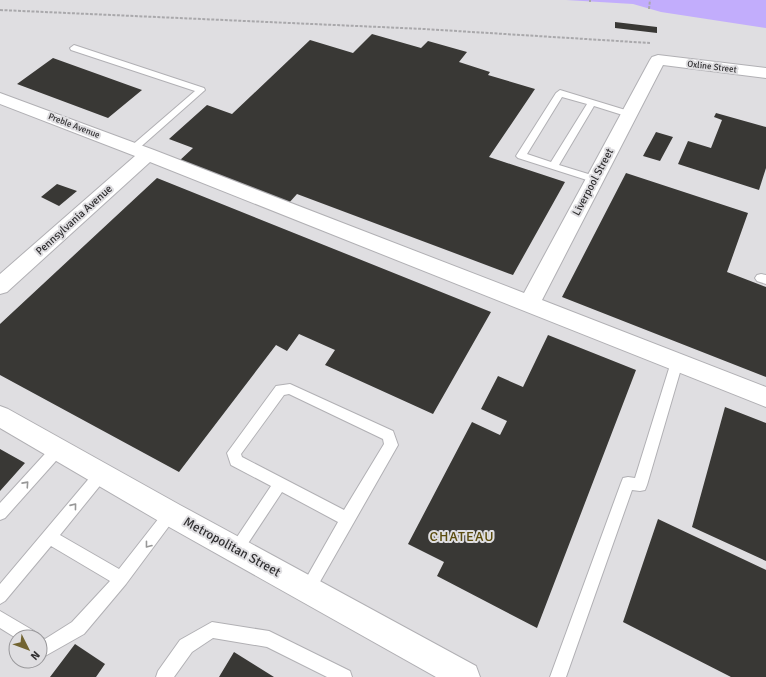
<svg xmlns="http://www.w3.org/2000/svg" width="766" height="677" font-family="Signika,sans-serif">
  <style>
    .water { fill: #c2adfc }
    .building { fill: #393835 }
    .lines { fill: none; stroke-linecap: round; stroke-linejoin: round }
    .service-casing { stroke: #b1b0b4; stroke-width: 2 }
    .minor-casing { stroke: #b1b0b4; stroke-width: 2 }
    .path { stroke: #a9a8ab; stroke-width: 2; stroke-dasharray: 3 1.5; stroke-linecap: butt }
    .service { fill: #fff; fill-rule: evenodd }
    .minor { fill: #fff; fill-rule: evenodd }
    .oneway { stroke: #989898 }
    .labels { text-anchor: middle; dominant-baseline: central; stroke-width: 4; stroke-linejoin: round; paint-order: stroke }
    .far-street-label { font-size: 9px; fill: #313032; stroke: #dfdee1 }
    .street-label { font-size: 11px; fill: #313032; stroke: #dfdee1 }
    .near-street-label { font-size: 13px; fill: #313032; stroke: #dfdee1 }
    .near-neighbourhood-label { font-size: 14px; letter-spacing: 1px; fill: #5b4c0d; stroke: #dfdee1 }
  </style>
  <rect width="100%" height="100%" fill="#dfdee1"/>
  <path class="water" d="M 566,0 L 766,0 L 766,28 L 661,12 L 633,4 Z"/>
  <path class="building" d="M 615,22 L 657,27 L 657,33 L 615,28 Z
    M 372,34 L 421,48 L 428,41 L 467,52 L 459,62 L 490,72 L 488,75 L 535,89 L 489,157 L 565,182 L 513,275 L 297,194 L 288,204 L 178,162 L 193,148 L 169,139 L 207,105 L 232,114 L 310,40 L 353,53 Z
    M 53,58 L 142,90 L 108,118 L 17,84 Z
    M 716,113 L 766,127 L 766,168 L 759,190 L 678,164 L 688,141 L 711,148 L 722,120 L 714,117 Z
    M 656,132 L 673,137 L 660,161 L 643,156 Z
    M 626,173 L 748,213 L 727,272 L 766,287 L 766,377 L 562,297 Z
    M 157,178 L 491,312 L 433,414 L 325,365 L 335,350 L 299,334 L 287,351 L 276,345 L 179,472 L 0,375 L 0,324 Z
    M 57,184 L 77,191 L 59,206 L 41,197 Z
    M 548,335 L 636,370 L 537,628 L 437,576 L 444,562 L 408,544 L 472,422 L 500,435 L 507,421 L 481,409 L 498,376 L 523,387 Z
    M 725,407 L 766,423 L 766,561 L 692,527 Z
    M 0,449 L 25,463 L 0,491 Z
    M 658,519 L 766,570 L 766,677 L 731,677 L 623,622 Z
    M 75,644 L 105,664 L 96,677 L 50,677 Z
    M 234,652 L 274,677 L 219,677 Z"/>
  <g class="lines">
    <defs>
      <path id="service" d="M 74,45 L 204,88 L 205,90 L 136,151 L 130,151 L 128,149 L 130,147 L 195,91 L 71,50 L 70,48 Z
        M 560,90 L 632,112 L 634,114 L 629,117 L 594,106 L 559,165 L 598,177 L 599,179 L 598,181 L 590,181 L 518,158 L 516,156 L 556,93 ZM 562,97 L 587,104 L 551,162 L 527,154 Z
        M 761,274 L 766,275 L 766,284 L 757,281 L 755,278 L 757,275 Z
        M 677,357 L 681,358 L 683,362 L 647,485 L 645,490 L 640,491 L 632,490 L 566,677 L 550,677 L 621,483 L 623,478 L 628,477 L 635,478 L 671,362 L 673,358 Z
        M 290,384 L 393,431 L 398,445 L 313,594 L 308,597 L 303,594 L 300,589 L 338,522 L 282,492 L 241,554 L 236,556 L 231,554 L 229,549 L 271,486 L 231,465 L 227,453 L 276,386 ZM 289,394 L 383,439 L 384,444 L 344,510 L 242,457 L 241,454 L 284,395 Z
        M 58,443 L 63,445 L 65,449 L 63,453 L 5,518 L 0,520 L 0,503 L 53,445 Z
        M 102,467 L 107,469 L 109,473 L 107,477 L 60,535 L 119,569 L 166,509 L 171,507 L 176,509 L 178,514 L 126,584 L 84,634 L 45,656 L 40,654 L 40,637 L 45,639 L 72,622 L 110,581 L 51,546 L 5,601 L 0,604 L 0,584 L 97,469 Z
        M 0,611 L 34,631 L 36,637 L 16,637 L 16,638 L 0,628 Z
        M 212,622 L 269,631 L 350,671 L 352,677 L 327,677 L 267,647 L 213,638 L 192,652 L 174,677 L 156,677 L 158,671 L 180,640 Z"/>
      <path id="minor" d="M 658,55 L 766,68 L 766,78 L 663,65 L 542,300 L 766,387 L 766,407 L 150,162 L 7,292 L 0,294 L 0,274 L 135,156 L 0,104 L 0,93 L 154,150 L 524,293 L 650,60 L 652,57 Z
        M 0,406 L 8,409 L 180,505 L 476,666 L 480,677 L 436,677 L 162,523 L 0,428 Z"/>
    </defs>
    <use href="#service" class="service-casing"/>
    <use href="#minor" class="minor-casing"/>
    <path class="path" d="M 590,0 L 590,2
      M 649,9 L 650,0
      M 0,10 L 424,29 L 650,43"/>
    <use href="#service" class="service"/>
    <use href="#minor" class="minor"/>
  </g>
  <defs><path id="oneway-chevron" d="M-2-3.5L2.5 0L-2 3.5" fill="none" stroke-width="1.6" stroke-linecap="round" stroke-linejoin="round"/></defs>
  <g class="oneway">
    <use href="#oneway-chevron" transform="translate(26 484) rotate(-48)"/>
    <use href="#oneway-chevron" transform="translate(74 506) rotate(-51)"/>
    <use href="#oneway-chevron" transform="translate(148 545) rotate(128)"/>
  </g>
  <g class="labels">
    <g class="far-street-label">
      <text transform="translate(712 67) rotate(7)">Oxline Street</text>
      <text transform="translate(74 126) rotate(21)">Preble Avenue</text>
    </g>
    <g class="street-label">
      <text transform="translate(593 182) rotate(-62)">Liverpool Street</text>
      <text transform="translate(74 220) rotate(-42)">Pennsylvania Avenue</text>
    </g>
    <g class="near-street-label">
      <text transform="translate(232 547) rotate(29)">Metropolitan Street</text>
    </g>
    <g class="near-neighbourhood-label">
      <text x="462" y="536">CHATEAU</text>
    </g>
  </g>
  <g transform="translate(28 649) rotate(132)"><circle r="19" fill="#dfdee1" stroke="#99989b"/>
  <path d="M0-3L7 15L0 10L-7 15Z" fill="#726431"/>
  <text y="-6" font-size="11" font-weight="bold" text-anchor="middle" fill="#313032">N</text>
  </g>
</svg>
